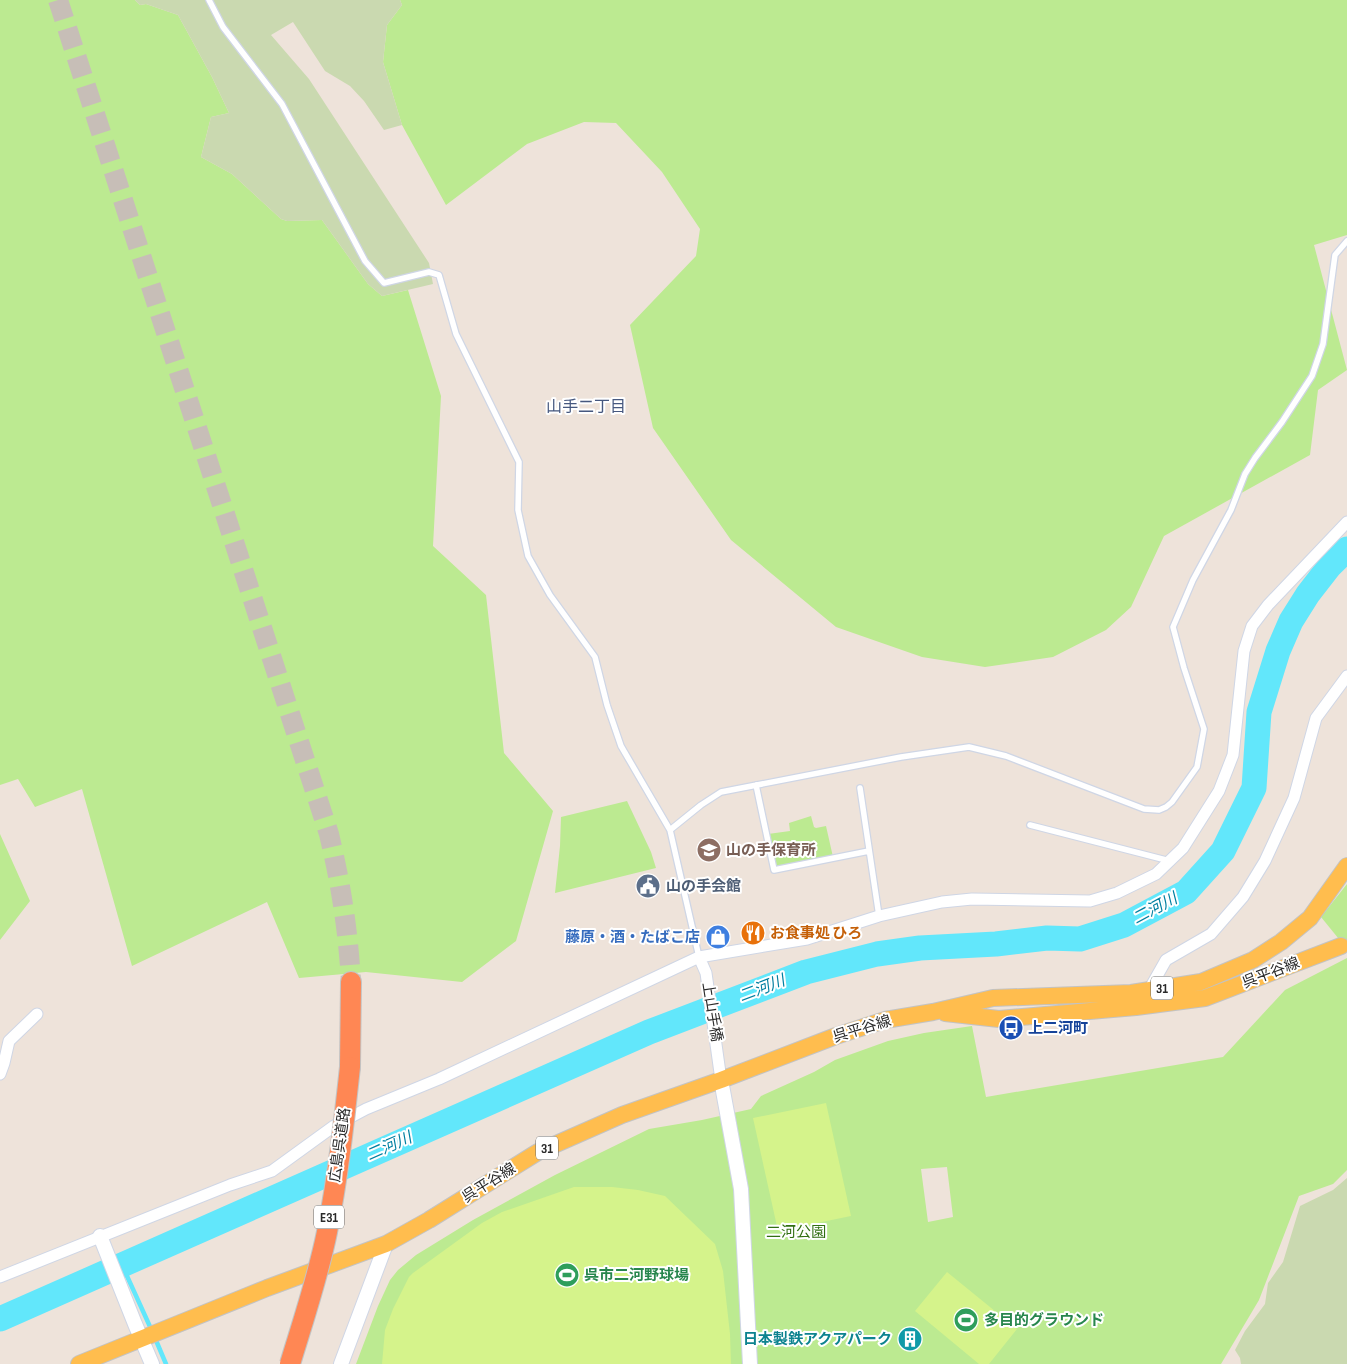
<svg xmlns="http://www.w3.org/2000/svg" width="1347" height="1364" font-family="'Sofia Sans Condensed','Noto Sans JP',sans-serif">
  <style>
    .green { fill: #bcea91; fill-rule: evenodd }
    .cemetery { fill: #cad9b0 }
    .pitch { fill: #d5f38b }
    .lines { fill: none; stroke-linecap: round; stroke-linejoin: round }
    .stream { stroke: #62e7fb; stroke-width: 4.5 }
    .river { stroke: #62e7fb; stroke-width: 25 }
    .motorway-tunnel { stroke: #c7beb7; stroke-width: 20; stroke-dasharray: 20 10; stroke-linecap: butt }
    .service-casing { stroke: #cfd6e5; stroke-width: 8 }
    .minor-casing { stroke: #cfd6e5; stroke-width: 13 }
    .tertiary-casing { stroke: #cfd6e5; stroke-width: 16 }
    .primary-casing { stroke: #c3c3c3; stroke-width: 18 }
    .motorway-casing { stroke: #c3c3c3; stroke-width: 22 }
    .service { stroke: #fff; stroke-width: 5.5 }
    .minor { stroke: #fff; stroke-width: 11 }
    .tertiary { stroke: #fff; stroke-width: 14 }
    .primary { stroke: #ffbd4e; stroke-width: 16 }
    .motorway { stroke: #ff8754; stroke-width: 20 }
    .motorway-bridge-casing { stroke: #c3c3c3; stroke-width: 22; stroke-linecap: butt }
    .motorway-bridge { stroke: #ff8754; stroke-width: 20 }
    .labels { text-anchor: middle; dominant-baseline: central; stroke-width: 4; stroke-linejoin: round; paint-order: stroke }
    .shield { fill: #fff; stroke: #6a6a6a; stroke-width: 1 }
    .shield-label { font-size: 14px; font-weight: bold; fill: #2a2a2a }
    .education-label { font-size: 15px; font-weight: bold; fill: #785e54; stroke: #fff; text-anchor: start }
    .service-label { font-size: 15px; font-weight: bold; fill: #4e5e75; stroke: #fff; text-anchor: start }
    .food-label { font-size: 15px; font-weight: bold; fill: #c56008; stroke: #fff; text-anchor: start }
    .shop-label { font-size: 15px; font-weight: bold; fill: #366cbe; stroke: #fff; text-anchor: end }
    .street-label { font-size: 15px; fill: #2a2a2a; stroke: #fff }
    .transit-label { font-size: 15px; font-weight: bold; fill: #164399; stroke: #fff; text-anchor: start }
    .park-label { font-size: 15px; fill: #326f12; stroke: #fff }
    .leisure-label { font-size: 15px; font-weight: bold; fill: #27864d; stroke: #fff; text-anchor: start }
    .culture-label { font-size: 15px; font-weight: bold; fill: #0d838f; stroke: #fff; text-anchor: end }
    .neighbourhood-label { font-size: 16px; fill: #46587f; stroke: #fff }
    .water-label { font-size: 16px; font-style: italic; fill: #017fa0; stroke: #fff }
  </style>
  <rect width="100%" height="100%" fill="#eee3da"/>
  <path class="green" d="M 0,0 L 135,0 L 140,5 L 146,4 L 178,15 L 212,77 L 229,113 L 211,117 L 201,157 L 232,174 L 281,219 L 287,221 L 322,220 L 368,284 L 382,296 L 408,290 L 441,396 L 433,546 L 486,595 L 504,753 L 553,811 L 516,941 L 462,982 L 366,972 L 299,978 L 267,902 L 132,966 L 82,789 L 35,807 L 18,779 L 0,785 Z
    M 400,0 L 1347,0 L 1347,235 L 1314,245 L 1347,370 L 1318,390 L 1310,455 L 1164,536 L 1131,607 L 1106,630 L 1053,657 L 985,667 L 922,657 L 836,627 L 731,540 L 653,428 L 630,325 L 696,256 L 700,229 L 662,172 L 616,123 L 584,122 L 527,144 L 446,205 L 402,125 L 383,62 L 387,25 L 402,5 Z
    M 627,801 L 651,852 L 656,868 L 555,893 L 560,846 L 561,817 Z
    M 811,816 L 814,827 L 816,828 L 826,826 L 833,857 L 776,868 L 768,834 L 790,831 L 789,823 Z
    M 0,834 L 30,901 L 0,940 Z
    M 1347,884 L 1347,949 L 1321,917 Z
    M 1347,958 L 1347,1170 L 1333,1184 L 1299,1196 L 1259,1300 L 1221,1364 L 356,1364 L 378,1306 L 390,1280 L 398,1270 L 416,1255 L 473,1220 L 555,1175 L 649,1129 L 702,1120 L 751,1109 L 761,1096 L 814,1072 L 835,1060 L 888,1041 L 924,1033 L 972,1026 L 986,1097 L 1223,1057 L 1285,990 ZM 947,1167 L 953,1217 L 928,1222 L 921,1169 Z"/>
  <path class="cemetery" d="M 135,0 L 400,0 L 402,5 L 387,25 L 383,62 L 402,125 L 384,130 L 364,101 L 350,86 L 325,71 L 293,22 L 271,35 L 309,79 L 429,263 L 433,284 L 382,296 L 368,284 L 322,220 L 287,221 L 281,219 L 232,174 L 201,157 L 211,117 L 229,113 L 212,77 L 178,15 L 146,4 L 140,5 Z
    M 1347,1178 L 1347,1364 L 1241,1364 L 1240,1358 L 1235,1350 L 1245,1331 L 1265,1304 L 1268,1283 L 1283,1262 L 1300,1206 L 1333,1190 Z"/>
  <path class="pitch" d="M 826,1103 L 851,1216 L 778,1231 L 753,1118 Z
    M 574,1187 L 612,1187 L 638,1190 L 665,1196 L 715,1244 L 723,1271 L 730,1334 L 731,1364 L 382,1364 L 385,1330 L 393,1309 L 409,1277 L 413,1273 L 482,1223 L 502,1212 Z
    M 947,1272 L 1017,1329 L 989,1364 L 979,1364 L 915,1311 Z"/>
  <g class="lines">
    <path class="stream" d="M 122,1265 L 152,1331
      M 155,1338 L 166,1364"/>
    <path class="river" d="M 0,1319 L 649,1032 L 806,972 L 877,954 L 920,948 L 996,944 L 1047,938 L 1080,939 L 1124,925 L 1186,892 L 1223,851 L 1254,788 L 1259,712 L 1278,651 L 1291,621 L 1308,594 L 1329,567 L 1347,549"/>
    <path class="motorway-tunnel" d="M 58,0 L 329,834 C 341,885 348,929 351,982"/>
    <defs>
      <path id="service" d="M 209,0 L 223,27 L 282,104 L 365,261 L 384,283 L 429,272 L 439,275 L 456,334 L 519,462 L 518,510 L 528,556 L 550,595 L 595,657 L 607,705 L 621,746 L 670,830 L 699,957
        M 756,785 L 774,870 L 869,851
        M 860,788 L 879,916
        M 1030,825 L 1170,861
        M 670,830 L 701,805 L 721,792 L 901,757 L 969,747 L 1006,756 L 1144,809 L 1159,810 L 1166,807 L 1172,802 L 1197,767 L 1204,729 L 1184,668 L 1173,627 L 1193,580 L 1231,510 L 1245,474 L 1255,458 L 1282,422 L 1312,376 L 1323,344 L 1335,255 L 1347,241"/>
      <path id="minor" d="M 699,957 L 706,973 L 721,1080
        M 1149,990 L 1166,960 L 1211,934 L 1243,897 L 1265,861 L 1294,798 L 1316,718 L 1347,676
        M 0,1074 L 4,1063 L 9,1041 L 37,1014
        M 0,1277 L 230,1185 L 272,1171 L 334,1126 L 366,1109 L 439,1079 L 699,957 L 807,939 L 879,916 L 942,902 L 972,899 L 1090,901 L 1117,893 L 1156,874 L 1183,848 L 1219,791 L 1233,755 L 1244,651 L 1252,626 L 1268,605 L 1347,522"/>
      <path id="tertiary" d="M 721,1080 L 741,1189 L 750,1364
        M 100,1236 L 135,1324 L 152,1364
        M 341,1364 L 386,1244"/>
      <path id="primary" d="M 945,1013 L 999,1019 L 1136,1007 L 1205,998 L 1341,946
        M 79,1364 L 267,1288 L 386,1244 L 429,1220 L 538,1152 L 622,1115 L 721,1080 L 836,1036 L 885,1020 L 933,1012 L 993,998 L 1131,993 L 1201,982 L 1253,960 L 1281,942 L 1310,918 L 1347,866"/>
      <path id="motorway" d="M 350,1067 L 351,982"/>
    </defs>
    <use href="#service" class="service-casing"/>
    <use href="#minor" class="minor-casing"/>
    <use href="#tertiary" class="tertiary-casing"/>
    <use href="#primary" class="primary-casing"/>
    <use href="#motorway" class="motorway-casing"/>
    <use href="#service" class="service"/>
    <use href="#minor" class="minor"/>
    <use href="#tertiary" class="tertiary"/>
    <use href="#primary" class="primary"/>
    <use href="#motorway" class="motorway"/>
    <defs>
      <path id="motorway-bridge" d="M 290,1364 C 303,1321 318,1277 327,1232 C 338,1177 344,1122 350,1067"/>
    </defs>
    <use href="#motorway-bridge" class="motorway-bridge-casing"/>
    <use href="#motorway-bridge" class="motorway-bridge"/>
  </g>
  <defs>
    <symbol id="school-disc" viewBox="-11 -11 22 22"><circle r="9.5" fill="#8d6e63" stroke="#fff"/><path d="M0-5L7-2L0 1L-7-2ZM-4 1L0 2.5L4 1V4Q0 6-4 4Z" fill="#fff"/></symbol>
    <symbol id="civic-disc" viewBox="-11 -11 22 22"><circle r="9.5" fill="#5c6f8a" stroke="#fff"/><path d="M-.6-6.5H3V-4.5H.6V-3L4-1V1h2V6H-6V1h2V-1L-.6-3ZM-1.2 2.5V6h2.4V2.5Z" fill="#fff"/></symbol>
    <symbol id="restaurant-disc" viewBox="-11 -11 22 22"><circle r="9.5" fill="#e8710a" stroke="#fff"/><path d="M-5-6h1v4h1v-4h1v4h1v-4h1v5L-1.5 .5V6h-2V.5L-5-1ZM5-6V6H3V1.5H1.5Q1.5-4 5-6Z" fill="#fff"/></symbol>
    <symbol id="shop-disc" viewBox="-11 -11 22 22"><circle r="9.5" fill="#3f7fe0" stroke="#fff"/><path d="M-5-2.5h2.3a2.7 3.5 0 0 1 5.4 0H5L5.5 6h-11ZM-1.5-2.5h3a1.5 2.3 0 0 0-3 0Z" fill="#fff"/></symbol>
    <symbol id="bus-disc" viewBox="-11 -11 22 22"><circle r="9.5" fill="#1a4fb4" stroke="#fff"/><path d="M-5-6H5V4H4V6H2V4H-2V6H-4V4H-5ZM-3.5-4V0h7V-4ZM-3.5 1.2v1.5H-2V1.2ZM2 1.2v1.5H3.5V1.2Z" fill="#fff"/></symbol>
    <symbol id="stadium-disc" viewBox="-11 -11 22 22"><circle r="9.5" fill="#2e9e5b" stroke="#fff"/><path d="M0-5a6.5 5 0 1 0 0 10a6.5 5 0 1 0 0-10ZM-3.5-1.8h7v3.6h-7Z" fill="#fff"/></symbol>
    <symbol id="building-disc" viewBox="-11 -11 22 22"><circle r="9.5" fill="#0f9aa8" stroke="#fff"/><path d="M-4-6H4V6H1V3H-1V6H-4ZM-2.5-4.3h1.7v1.8h-1.7ZM.8-4.3h1.7v1.8H.8ZM-2.5-1h1.7V.8h-1.7ZM.8-1h1.7V.8H.8Z" fill="#fff"/></symbol>
  </defs>
  <g fill-rule="evenodd">
    <use href="#school-disc" x="695" y="836" width="28" height="28"/>
    <use href="#civic-disc" x="634" y="872" width="28" height="28"/>
    <use href="#restaurant-disc" x="739" y="919" width="28" height="28"/>
    <use href="#shop-disc" x="704" y="923" width="28" height="28"/>
    <use href="#bus-disc" x="997" y="1014" width="28" height="28"/>
    <use href="#stadium-disc" x="553" y="1261" width="28" height="28"/>
    <use href="#stadium-disc" x="952" y="1306" width="28" height="28"/>
    <use href="#building-disc" x="896" y="1325" width="28" height="28"/>
  </g>
  <g class="labels">
    <g class="shield">
      <rect x="1151" y="976.5" width="22" height="23" rx="4"/>
      <rect x="536" y="1136.5" width="22" height="23" rx="4"/>
      <rect x="314" y="1205.5" width="30" height="23" rx="4"/>
    </g>
    <g class="shield-label">
      <text x="1162" y="988">31</text>
      <text x="547" y="1148">31</text>
      <text x="329" y="1217">E31</text>
    </g>
    <g class="education-label">
      <text x="726" y="850">山の手保育所</text>
    </g>
    <g class="service-label">
      <text x="666" y="886">山の手会館</text>
    </g>
    <g class="food-label">
      <text x="770" y="933">お食事処 ひろ</text>
    </g>
    <g class="shop-label">
      <text x="700" y="937">藤原・酒・たばこ店</text>
    </g>
    <g class="street-label">
      <text transform="translate(1271 973) rotate(-21)">呉平谷線</text>
      <text transform="translate(712 1012) rotate(81)">上山手橋</text>
      <text transform="translate(862 1029) rotate(-17)">呉平谷線</text>
      <text transform="translate(340 1145) rotate(-82)">広島呉道路</text>
      <text transform="translate(489 1183) rotate(-32)">呉平谷線</text>
    </g>
    <g class="transit-label">
      <text x="1028" y="1028">上二河町</text>
    </g>
    <g class="park-label">
      <text x="796" y="1232">二河公園</text>
    </g>
    <g class="leisure-label">
      <text x="584" y="1275">呉市二河野球場</text>
      <text x="984" y="1320">多目的グラウンド</text>
    </g>
    <g class="culture-label">
      <text x="892" y="1339">日本製鉄アクアパーク</text>
    </g>
    <g class="neighbourhood-label">
      <text x="586" y="407">山手二丁目</text>
    </g>
    <g class="water-label">
      <text transform="translate(1155 909) rotate(-28)">二河川</text>
      <text transform="translate(762 989) rotate(-21)">二河川</text>
      <text transform="translate(389 1147) rotate(-24)">二河川</text>
    </g>
  </g>
</svg>
